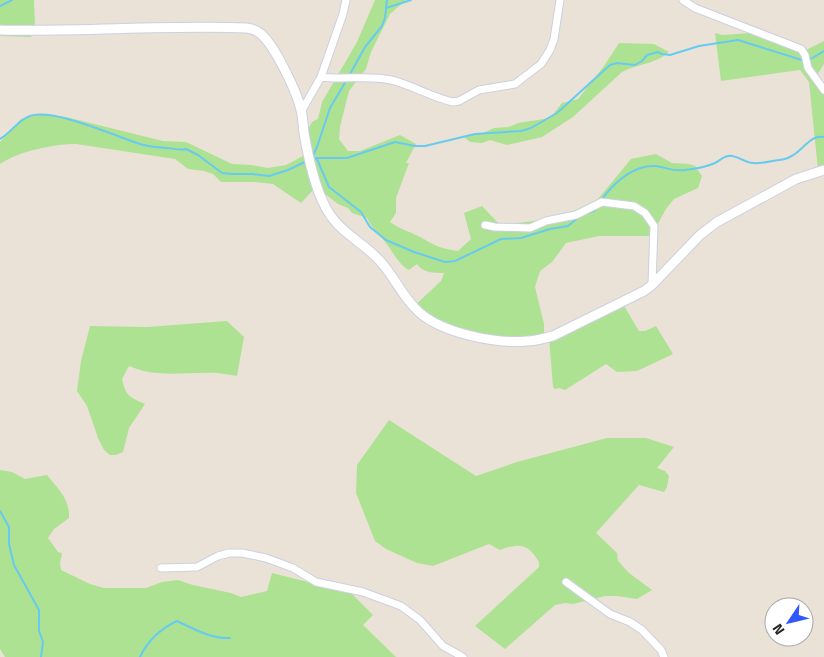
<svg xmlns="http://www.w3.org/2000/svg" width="824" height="657" font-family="'Titillium Web',sans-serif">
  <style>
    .green { fill: #ade292 }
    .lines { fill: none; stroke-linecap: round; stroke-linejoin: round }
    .stream { stroke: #67cbef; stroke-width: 2 }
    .minor-casing { stroke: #ccd0e0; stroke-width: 9 }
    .tertiary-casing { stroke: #ccd0e0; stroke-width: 11 }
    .minor { stroke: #fff; stroke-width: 7 }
    .tertiary { stroke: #fff; stroke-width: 9 }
  </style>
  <rect width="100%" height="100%" fill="#eae2d7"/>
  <path class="green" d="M 0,0 L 34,0 L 35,26 L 31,37 L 0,36 Z
    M 375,0 L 406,0 L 390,14 L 371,52 L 366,69 L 349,91 L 340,127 L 339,139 L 348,151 L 360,151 L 400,135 L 416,144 L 406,163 L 409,163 L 396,198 L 396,213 L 390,222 C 398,228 408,231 418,236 C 435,245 437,248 458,251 L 471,239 L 464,213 L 482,206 L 500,225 L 560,218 L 598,199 L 631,159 L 656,154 L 672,163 L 689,164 L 695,166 L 702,176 L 698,188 L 674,199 L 666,209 L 651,236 L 599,236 L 566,243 L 552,262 L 540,271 L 535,287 L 544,324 L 544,333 L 538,337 L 482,339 L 417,316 L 410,310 L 441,281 L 444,273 C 434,273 423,273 417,264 L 409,270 C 399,265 393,252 386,243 C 379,234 372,229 367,218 L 352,213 L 348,208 L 338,204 L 320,190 L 315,188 L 301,203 L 273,184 L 255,182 L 221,182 L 213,174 L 204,171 L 188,169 L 175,159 L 76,144 C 54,144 19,151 0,164 L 0,142 L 21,119 L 42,114 L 66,117 L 163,141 L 186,142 L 232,164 L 251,165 L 268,168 L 286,165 L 305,155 C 309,143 304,122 318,119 L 322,102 L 357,42 Z
    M 715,33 L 722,35 L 751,33 L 806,50 L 824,41 L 824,64 L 814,80 L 824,93 L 824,169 L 818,170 L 809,82 L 800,70 L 721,81 Z
    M 619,43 L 654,44 L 669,52 C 654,65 639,63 622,72 L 573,117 L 542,137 L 507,145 L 490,140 L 482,143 L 470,142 L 464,137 L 467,135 L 483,133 L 494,128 L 509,127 L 518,123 L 550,118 L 562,103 L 578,99 L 604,66 Z
    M 620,299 L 639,331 L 645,331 L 656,326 L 673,354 L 637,371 L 617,372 L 606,364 L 565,390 L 559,388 L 555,389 L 553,387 L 549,338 Z
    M 227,321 L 244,337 L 237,376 C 231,375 224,374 218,373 C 188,371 158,379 129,366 L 122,379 C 126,396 129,397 145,404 L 129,428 L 123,452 L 116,455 L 110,455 L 104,450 L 98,438 L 87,406 L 77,391 L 81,361 L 90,326 L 147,327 Z
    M 389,420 L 476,476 L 517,462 L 607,438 L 646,438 L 674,447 L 657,468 L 665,471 L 669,476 L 667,487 L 664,492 L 639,485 L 596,533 L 617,553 L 618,561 L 629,573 L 652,590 L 637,599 L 617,596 L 605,596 L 573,604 L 565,603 L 555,605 L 505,649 L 475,626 L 539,567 L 539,562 C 528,543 519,543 500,550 L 489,544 L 433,566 L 417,563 L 386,549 L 375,541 L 356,493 L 357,465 Z
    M 0,470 L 12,472 L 25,479 L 47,475 C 58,489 70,499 69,518 L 54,529 L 48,538 L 58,552 L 62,553 L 60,563 L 61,570 L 90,584 L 104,588 L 146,588 L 162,582 L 178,580 L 193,585 L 231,593 L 241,597 L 267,591 L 272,573 L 312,583 L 345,587 L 373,615 L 363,625 L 396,657 L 5,657 L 0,649 Z"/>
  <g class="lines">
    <path class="stream" d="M 0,6 L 12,0
      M 386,8 L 411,0
      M 809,60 L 824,51
      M 349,76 L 365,47 L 382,26 L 385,18 L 387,0
      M 0,139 C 12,132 19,119 30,116 C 53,108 113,135 137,143 C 147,147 157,147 167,148 C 174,148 178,151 186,149 L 198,155 L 222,173 L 232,174 L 252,174 L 269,176 L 288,170 L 307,161
      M 312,158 L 317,147 L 330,108 L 346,81
      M 311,159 L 317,158 L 347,158 L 395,142 L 415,146 L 425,146 L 475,134 L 521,131 L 531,128 L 557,113 L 610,65 L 617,63 L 635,65 L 642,61 L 647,55 L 658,52 L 662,54 L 670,55 L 699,46 L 738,40 L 805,61
      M 317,159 L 329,187 L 361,212 L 370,227 L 386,240 L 414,252 L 445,262 L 455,261 L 501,239 L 521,238 L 550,229 L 568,226 L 580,216
      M 602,199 C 614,183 633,165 655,166 C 665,167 675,172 685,170 C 694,169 706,167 715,163 C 719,161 723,157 728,156 C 736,154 744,163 753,163 C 762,164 771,161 779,160 C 802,158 806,134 824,137
      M 587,213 L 594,211 L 597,207
      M 0,511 L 9,527 L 9,544 L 14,565 L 39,610 L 39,631 L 43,642 L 41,657
      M 140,657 C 148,640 160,629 177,621 C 194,629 211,639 230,638"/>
    <defs>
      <path id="minor" d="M 683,0 L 695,8 L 801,49 L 805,55 L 808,68 L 824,90
        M 321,77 C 344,80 368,75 391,80 C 412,85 431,97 453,102 L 459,101 L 479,90 L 515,84 L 541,64 L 550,50 L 554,39 L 560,0
        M 302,110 L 321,77 L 343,14 L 346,0
        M 485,225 L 495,227 L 530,228 L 546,221 L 576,215 L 602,202 L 634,206 L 645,213 L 654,226 L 652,285
        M 161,568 L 197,567 L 218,556 L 229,553 L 242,553 L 266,558 L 293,568 L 316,582 L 363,592 L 401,606 L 420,620 L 443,646 L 463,657
        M 566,582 L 610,614 L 630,622 L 642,630 L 661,650 L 664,657"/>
      <path id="tertiary" d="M 0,30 C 82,32 165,25 247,28 C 253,29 257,30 261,34 C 275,46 297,92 301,110 C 303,117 303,125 304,133 C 308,156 313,181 323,202 C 336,232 360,239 380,261 C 395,277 402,297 419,312 C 442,333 496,344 527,341 C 536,341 544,338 553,336 L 644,291 L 652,285 L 700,235 L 717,222 L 796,179 L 824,170"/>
    </defs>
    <use href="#minor" class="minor-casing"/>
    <use href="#tertiary" class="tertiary-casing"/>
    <use href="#minor" class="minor"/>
    <use href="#tertiary" class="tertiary"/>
  </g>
  <g transform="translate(789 622) rotate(235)"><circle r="24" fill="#ffffff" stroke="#a8a8a8"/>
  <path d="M0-4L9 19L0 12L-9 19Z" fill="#3257fc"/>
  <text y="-8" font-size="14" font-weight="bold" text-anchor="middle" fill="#262626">N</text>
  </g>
</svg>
